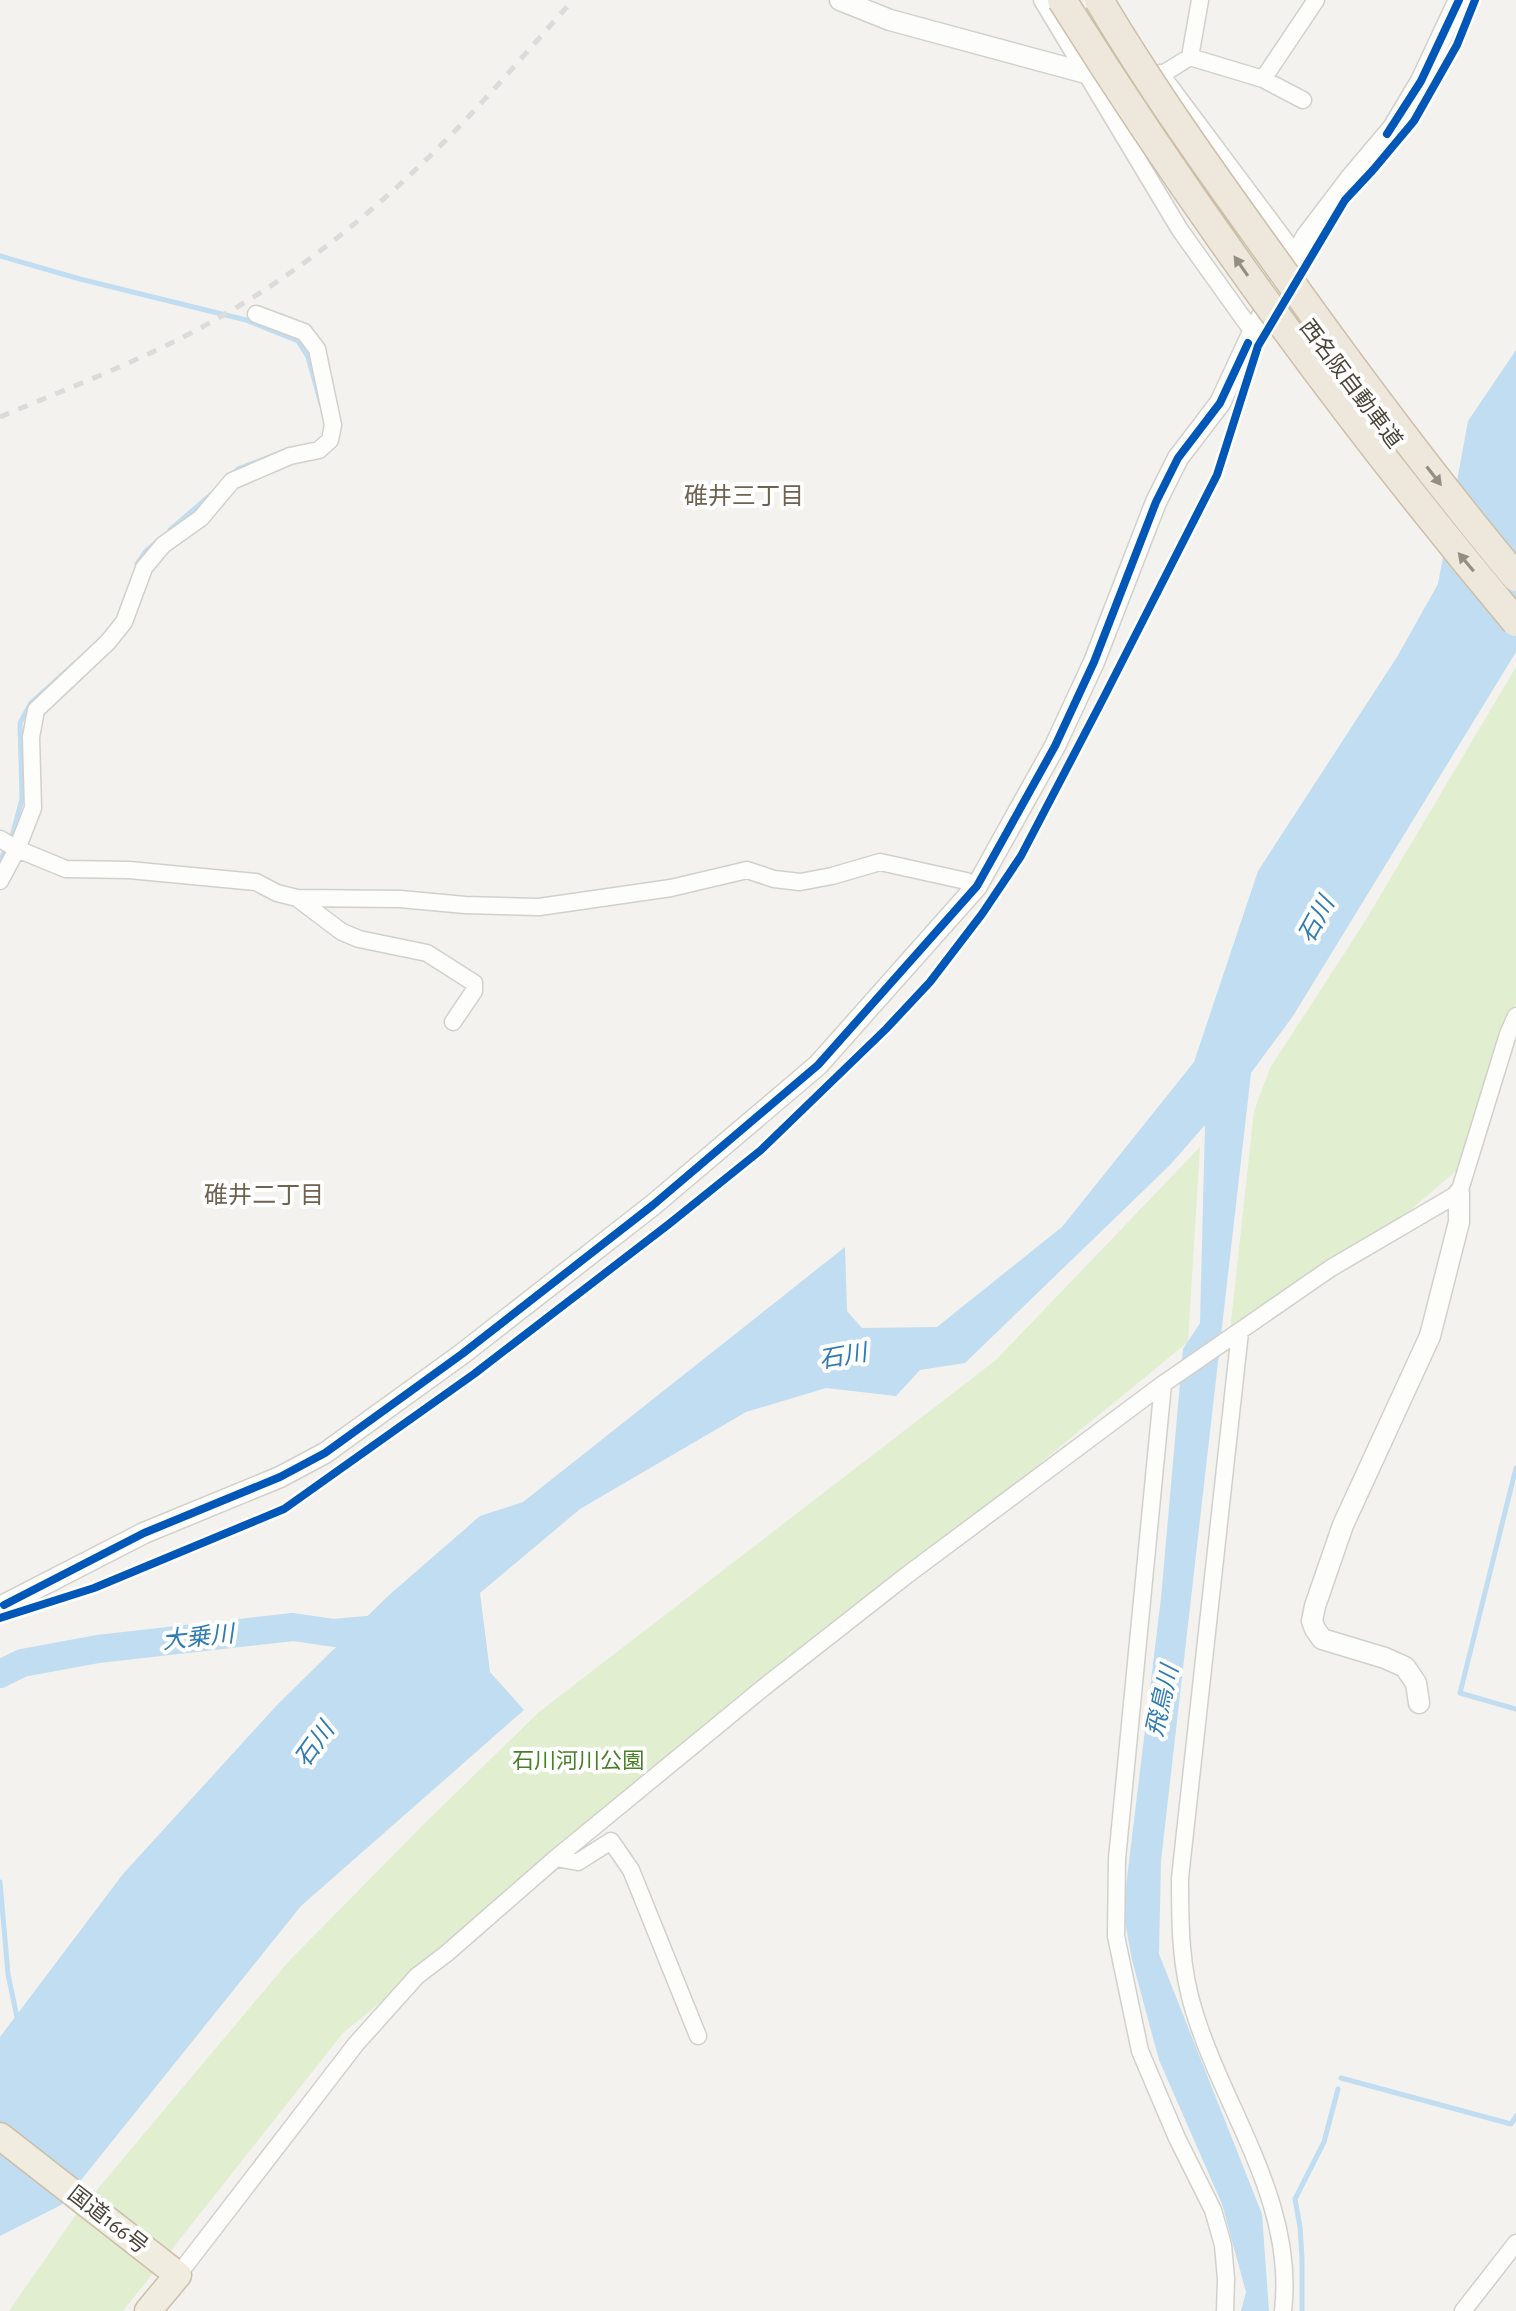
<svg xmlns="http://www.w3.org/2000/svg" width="1516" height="2311" font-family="'Alegreya Sans','Noto Sans JP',sans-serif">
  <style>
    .green { fill: #e1eecf }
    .water { fill: #c0ddf1 }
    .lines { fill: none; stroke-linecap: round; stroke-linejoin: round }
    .stream { stroke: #c0ddf1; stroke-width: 5 }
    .river { stroke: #c0ddf1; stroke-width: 28 }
    .minor-casing { stroke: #d2d0cb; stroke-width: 19 }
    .tertiary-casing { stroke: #d2d0cb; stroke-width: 23 }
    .trunk-casing { stroke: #ccbfa9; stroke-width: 29 }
    .minor { stroke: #fdfdfc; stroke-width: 16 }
    .tertiary { stroke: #fdfdfc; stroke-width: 20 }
    .trunk { stroke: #f0ece0; stroke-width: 26 }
    .rail { stroke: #dbdbda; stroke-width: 5; stroke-dasharray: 10 10; stroke-linecap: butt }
    .motorway-bridge-casing { stroke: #ccbfa9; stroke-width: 31; stroke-linecap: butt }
    .motorway-bridge { stroke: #ede8db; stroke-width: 28 }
    .cycleway-casing { stroke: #fff; stroke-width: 13 }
    .cycleway { stroke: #0057b8; stroke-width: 8 }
    .oneway { fill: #948e82 }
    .labels { text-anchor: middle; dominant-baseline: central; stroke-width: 8; stroke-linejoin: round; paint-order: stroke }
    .street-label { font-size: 22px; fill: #4b4439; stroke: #fff }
    .park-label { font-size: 22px; fill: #4a7f2a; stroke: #fff }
    .neighbourhood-label { font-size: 24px; fill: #6e6250; stroke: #fff }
    .water-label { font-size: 24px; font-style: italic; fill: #2e7ab2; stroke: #fff }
  </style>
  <rect width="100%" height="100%" fill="#f4f2ee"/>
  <path class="green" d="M 1516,667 L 1516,1004 L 1509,1017 L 1463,1165 L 1402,1217 L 1230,1331 L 1254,1111 L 1270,1068 L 1364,923 Z
    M 1200,1147 L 1188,1342 L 343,2033 L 123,2311 L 9,2311 L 75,2216 L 289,1961 L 426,1822 L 539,1712 L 996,1360 Z"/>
  <path class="water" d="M 1516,350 L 1516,652 L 1293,1016 L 1251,1073 L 1161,1861 L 1159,1954 L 1262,2214 L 1269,2311 L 1241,2311 L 1246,2292 L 1222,2204 L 1159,2060 L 1132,1960 L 1123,1911 L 1161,1598 L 1183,1349 L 1200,1323 L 1205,1125 L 1170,1165 L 965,1363 L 920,1370 L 896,1396 L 826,1388 L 746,1412 L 580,1509 L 480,1593 L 490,1672 L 524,1710 L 301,1906 L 61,2205 L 0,2236 L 0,2037 L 123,1874 L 277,1705 L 388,1596 L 480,1516 L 523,1502 L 845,1247 L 847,1311 L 862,1328 L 937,1327 L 1062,1227 L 1194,1062 L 1258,871 L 1397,657 L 1438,584 L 1468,421 Z"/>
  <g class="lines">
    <path class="stream" d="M 0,256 L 80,279 L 246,320 L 298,341 L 308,357 L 321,404
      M 233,474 L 238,469 L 282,452
      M 170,530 L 214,492
      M 137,564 L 146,551 L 157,542
      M 0,861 L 12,836 L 22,799 L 20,723 L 31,703 L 74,664
      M 1516,1468 L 1460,1693 L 1516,1709
      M 0,1882 L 8,1974 L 18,2022
      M 1341,2078 L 1511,2124 L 1516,2116
      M 1302,2311 L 1302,2258 L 1300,2227 L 1295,2199 L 1324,2142 L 1338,2089"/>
    <path class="river" d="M 0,1674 L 22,1663 L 98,1649 L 293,1627 L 334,1633 L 389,1628"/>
    <defs>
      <path id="minor" d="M 1042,0 L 1180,230 L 1253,332
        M 1190,57 L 1263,79 L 1303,100
        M 1160,73 L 1296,255
        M 1151,74 L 1161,75 L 1190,57 L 1200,0
        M 1263,79 L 1316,0
        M 0,839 L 17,849 L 66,869 L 129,870 L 256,882 L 277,893 L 297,898 L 400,899 L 465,905 L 539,907 L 671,888 L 747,870 L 774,879 L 800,882 L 832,876 L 880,862 L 966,881 L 977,886
        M 0,881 L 17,849 L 33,808 L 31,737 L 36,710 L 108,642 L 124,622 L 144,568 L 163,545 L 201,518 L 232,481 L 290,456 L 319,450 L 330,440 L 333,425 L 317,349 L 304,332 L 256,314
        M 297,898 L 342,932 L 359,939 L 427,953 L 474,983 L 474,991 L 453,1022
        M 1240,1332 L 1180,1878 C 1180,1924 1180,1966 1194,2011 C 1224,2110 1296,2202 1283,2311
        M 1163,1384 L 1117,1859 L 1116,1936 L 1140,2051 L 1177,2138 L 1213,2210 L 1223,2245 L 1226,2279 L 1225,2311
        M 556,1858 L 578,1862 L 611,1841 L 631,1870 L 698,2036
        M 178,2275 L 356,2044 L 417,1976 L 446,1954 L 556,1858 L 763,1688 L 907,1575 L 1163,1384 L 1331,1268 L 1459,1193 L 1508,1034 L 1516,1016
        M 1463,2311 L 1516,2243"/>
      <path id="tertiary" d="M 840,0 L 890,20 L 1086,73
        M 0,1607 L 144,1533 L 280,1477 L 325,1453 L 462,1354 L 653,1205 L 818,1065 L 977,886 L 1055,746 L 1094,662 L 1156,502 L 1178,458 L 1220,403 L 1253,332 L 1306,237 L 1350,179 L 1393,128 L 1421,81 L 1459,0
        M 1419,1703 L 1416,1683 L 1405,1667 L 1385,1658 L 1322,1639 L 1315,1629 L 1312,1621 L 1315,1606 L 1343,1525 L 1430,1336 L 1459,1222 L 1459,1193"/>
      <path id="trunk" d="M 0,2136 L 178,2275 L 148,2311"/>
    </defs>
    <use href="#minor" class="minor-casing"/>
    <use href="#tertiary" class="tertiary-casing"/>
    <use href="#trunk" class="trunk-casing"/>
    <use href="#minor" class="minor"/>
    <use href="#tertiary" class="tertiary"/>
    <use href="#trunk" class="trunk"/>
    <path class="rail" d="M 0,417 C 78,384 159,354 232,310 C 309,265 379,207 442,144 C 488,98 530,48 573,0"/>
    <defs>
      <path id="motorway-bridge" d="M 1062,0 C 1198,217 1351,425 1516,622
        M 1099,0 C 1153,91 1214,176 1276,262 C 1353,370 1431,475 1516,577"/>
    </defs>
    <use href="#motorway-bridge" class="motorway-bridge-casing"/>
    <use href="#motorway-bridge" class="motorway-bridge"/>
    <defs>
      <path id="cycleway" d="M 1387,134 L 1421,81 L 1459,0
        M 4,1605 L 144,1533 L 280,1477 L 325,1453 L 462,1354 L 653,1205 L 818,1065 L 977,886 L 1055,746 L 1094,662 L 1156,502 L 1178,458 L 1220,403 L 1248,343
        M 0,1618 L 94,1588 L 284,1509 L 474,1374 L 669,1224 L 761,1150 L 886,1029 L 930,982 L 982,914 L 1021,856 L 1104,697 L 1217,475 L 1258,346 L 1345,200 L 1373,170 L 1414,121 L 1457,45 L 1475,0"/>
    </defs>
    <use href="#cycleway" class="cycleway-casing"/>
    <use href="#cycleway" class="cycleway"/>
  </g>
  <defs><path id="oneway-solid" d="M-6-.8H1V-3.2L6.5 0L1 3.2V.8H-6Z" transform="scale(2)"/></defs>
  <g class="oneway">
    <use href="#oneway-solid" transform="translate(1241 266) rotate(-125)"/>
    <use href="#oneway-solid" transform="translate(1434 476) rotate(52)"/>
    <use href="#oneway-solid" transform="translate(1466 562) rotate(-130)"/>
  </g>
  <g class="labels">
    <g class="street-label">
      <text transform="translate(1351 384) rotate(53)">西名阪自動車道</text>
      <text transform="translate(108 2220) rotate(38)">国道166号</text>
    </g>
    <g class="park-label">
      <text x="578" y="1761">石川河川公園</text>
    </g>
    <g class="neighbourhood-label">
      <text x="744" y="497">碓井三丁目</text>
      <text x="264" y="1196">碓井二丁目</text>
    </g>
    <g class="water-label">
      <text transform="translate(1317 920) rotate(-61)">石川</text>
      <text transform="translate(843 1357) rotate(-10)">石川</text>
      <text transform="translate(198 1638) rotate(-6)">大乗川</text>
      <text transform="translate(1163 1701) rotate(-77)">飛鳥川</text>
      <text transform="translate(315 1745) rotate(-54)">石川</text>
    </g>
  </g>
</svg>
